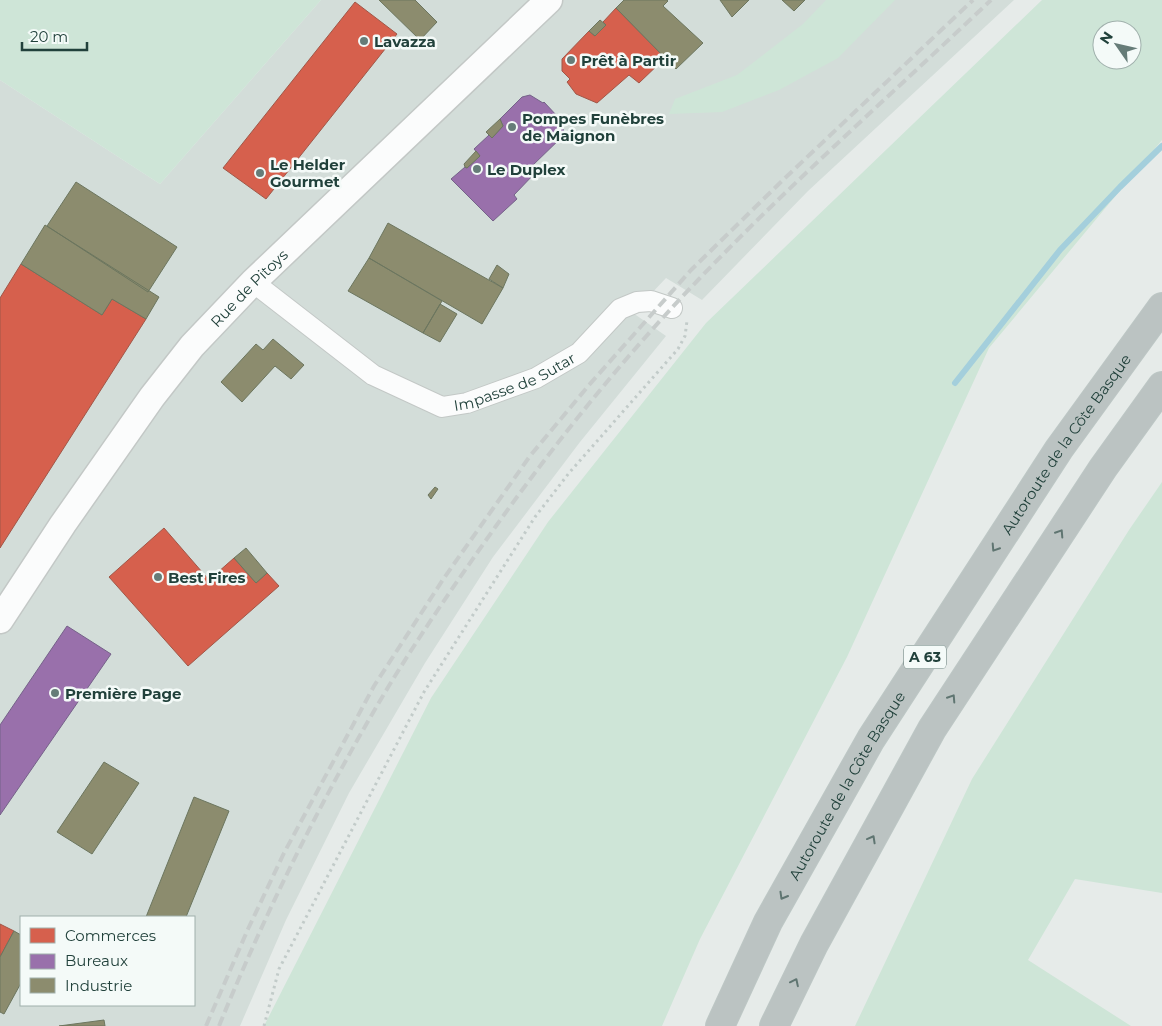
<svg xmlns="http://www.w3.org/2000/svg" width="1162" height="1026" font-family="Montserrat,sans-serif">
  <style>
    .built { fill: #d3ddd9; fill-rule: evenodd }
    .green { fill: #cee5d7; fill-rule: evenodd }
    .shops { fill: #d6604d; stroke: #a05748 }
    .offices { fill: #9970ab; stroke: #756289 }
    .industry { fill: #8c8c6e; stroke: #6c765f }
    .lines { fill: none; stroke-linecap: round; stroke-linejoin: round }
    .stream { stroke: #a4cfdc; stroke-width: 6 }
    .minor-casing { stroke: #c3c8c6; stroke-width: 22 }
    .tertiary-casing { stroke: #c3c8c6; stroke-width: 29 }
    .motorway-casing { stroke: #bdc7c5; stroke-width: 30 }
    .path { stroke: #c2cbc9; stroke-width: 3; stroke-dasharray: 2.5 4; stroke-linecap: butt }
    .minor { stroke: #fbfcfc; stroke-width: 20 }
    .tertiary { stroke: #fbfcfc; stroke-width: 26 }
    .motorway { stroke: #bbc3c2; stroke-width: 28 }
    .rail { stroke: #c7cccb; stroke-width: 4; stroke-dasharray: 10 5; stroke-linecap: butt }
    .oneway { stroke: #5f7571 }
    .poi-dot { fill: #667c78; stroke: #f4faf8; stroke-width: 2 }
    .labels { text-anchor: middle; dominant-baseline: central; stroke-width: 5; stroke-linejoin: round; paint-order: stroke }
    .shield { fill: #f4faf8; stroke: #607874; stroke-width: 1 }
    .shield-label { font-size: 14px; font-weight: bold; fill: #21413b }
    .poi-label { font-size: 15px; font-weight: bold; fill: #21413b; stroke: #f4faf8; text-anchor: start }
    .street-label { font-size: 15px; fill: #21413b; stroke: #f4faf8 }
  </style>
  <rect width="100%" height="100%" fill="#e6ebe9"/>
  <path class="built" d="M 321,0 L 1014,0 L 808,191 L 702,300 L 666,278 L 633,313 L 666,336 L 580,442 L 493,557 L 425,663 L 349,793 L 286,920 L 240,1026 L 0,1026 L 0,80 L 160,184 ZM 21,917 L 194,917 L 194,1005 L 21,1005 Z"/>
  <path class="green" d="M 0,0 L 321,0 L 160,184 L 0,80 Z
    M 826,0 L 895,0 L 838,58 L 779,90 L 722,112 L 669,114 L 675,99 L 737,75 L 803,24 Z
    M 1042,0 L 1162,0 L 1162,140 L 989,348 L 847,657 L 700,939 L 662,1026 L 264,1026 L 431,698 L 548,522 L 706,323 ZM 1102,30 L 1132,30 L 1132,60 L 1102,60 Z
    M 1162,482 L 1162,893 L 1075,879 L 1028,960 L 1131,1026 L 855,1026 L 972,779 L 1129,530 Z"/>
  <path class="shops" d="M 355,2 L 397,34 L 266,199 L 223,168 Z
    M 616,8 L 665,58 L 639,83 L 629,75 L 597,103 L 576,94 L 567,82 L 570,79 L 562,71 L 562,59 L 589,31 L 595,36 L 606,25 L 603,22 Z
    M 21,264 L 102,315 L 112,299 L 146,319 L 0,548 L 0,298 Z
    M 164,528 L 209,580 L 234,558 L 256,583 L 267,573 L 279,586 L 188,666 L 109,577 Z
    M 0,924 L 14,931 L 0,957 Z"/>
  <path class="offices" d="M 530,95 L 543,103 L 544,102 L 558,117 L 565,134 L 532,166 L 536,172 L 514,195 L 517,199 L 493,221 L 451,179 L 465,167 L 467,168 L 480,156 L 474,149 L 489,135 L 492,138 L 503,126 L 500,119 L 522,97 Z
    M 67,626 L 111,654 L 0,815 L 0,725 Z"/>
  <path class="industry" d="M 379,0 L 415,0 L 437,22 L 420,40 Z
    M 624,0 L 667,0 L 668,1 L 663,6 L 703,43 L 676,69 L 616,8 Z
    M 720,0 L 749,0 L 732,17 Z
    M 782,0 L 805,0 L 794,11 Z
    M 600,20 L 606,25 L 595,36 L 589,31 Z
    M 500,119 L 503,126 L 492,138 L 486,132 Z
    M 476,151 L 480,156 L 467,168 L 465,167 L 464,164 Z
    M 76,182 L 177,247 L 148,292 L 47,226 Z
    M 388,223 L 503,288 L 482,324 L 369,258 Z
    M 45,225 L 159,297 L 146,319 L 112,299 L 102,315 L 21,264 Z
    M 369,258 L 442,301 L 423,333 L 348,291 Z
    M 497,265 L 509,274 L 503,288 L 489,279 Z
    M 440,304 L 457,314 L 440,342 L 423,333 Z
    M 273,339 L 304,365 L 291,379 L 275,366 L 242,402 L 221,382 L 256,344 L 263,350 Z
    M 435,487 L 438,489 L 431,499 L 428,495 Z
    M 246,548 L 267,573 L 256,583 L 234,558 Z
    M 104,762 L 139,783 L 92,854 L 57,832 Z
    M 194,797 L 229,811 L 186,917 L 146,917 Z
    M 14,931 L 21,935 L 21,983 L 4,1014 L 0,1012 L 0,957 Z
    M 104,1020 L 105,1026 L 59,1026 Z"/>
  <g class="lines">
    <path class="stream" d="M 955,383 L 1060,250 L 1120,187 L 1162,146"/>
    <defs>
      <g id="minor">
        <path id="s1" d="M 253,282 L 373,375 L 442,407 L 467,403 L 536,378 L 579,353 L 620,309 L 637,302 L 651,301 L 672,308"/>
      </g>
      <g id="tertiary">
        <path id="s2" d="M 0,620 L 63,524 L 152,397 L 192,346 L 253,282 L 549,0"/>
      </g>
      <g id="motorway">
        <path id="s3" d="M 720,1026 L 768,922 L 871,739 L 1059,449 L 1162,307"/>
        <path d="M 774,1026 L 814,944 L 932,729 L 1103,468 L 1162,386"/>
      </g>
    </defs>
    <use href="#minor" class="minor-casing"/>
    <use href="#tertiary" class="tertiary-casing"/>
    <use href="#motorway" class="motorway-casing"/>
    <path class="path" d="M 264,1026 L 279,969 L 424,692 L 535,517 L 569,473 L 678,349 L 685,336 L 687,321"/>
    <use href="#minor" class="minor"/>
    <use href="#tertiary" class="tertiary"/>
    <use href="#motorway" class="motorway"/>
    <path class="rail" d="M 206,1026 L 248,929 L 284,853 L 374,686 L 444,578 L 530,456 L 589,385 L 691,270 L 784,179 L 973,0
      M 219,1026 C 266,911 321,800 384,694 C 419,636 457,581 496,526 C 558,439 625,356 699,279 C 792,182 893,93 991,0"/>
  </g>
  <defs><path id="oneway-chevron" d="M-2-3.5L2.5 0L-2 3.5" fill="none" stroke-width="1.6" stroke-linecap="round" stroke-linejoin="round" transform="scale(1.25)"/></defs>
  <g class="oneway">
    <use href="#oneway-chevron" transform="translate(1060 533) rotate(-57)"/>
    <use href="#oneway-chevron" transform="translate(995 548) rotate(123)"/>
    <use href="#oneway-chevron" transform="translate(952 698) rotate(-57)"/>
    <use href="#oneway-chevron" transform="translate(872 839) rotate(-61)"/>
    <use href="#oneway-chevron" transform="translate(783 896) rotate(120)"/>
    <use href="#oneway-chevron" transform="translate(795 982) rotate(-64)"/>
  </g>
  <g class="poi-dot">
    <circle cx="364" cy="41" r="5"/>
    <circle cx="571" cy="60" r="5"/>
    <circle cx="512" cy="127" r="5"/>
    <circle cx="477" cy="169" r="5"/>
    <circle cx="260" cy="173" r="5"/>
    <circle cx="158" cy="577" r="5"/>
    <circle cx="55" cy="693" r="5"/>
  </g>
  <g class="labels">
    <rect class="shield" x="904" y="645.5" width="42" height="23" rx="4"/>
    <g class="shield-label">
      <text x="925" y="657">A 63</text>
    </g>
    <g class="poi-label">
      <text x="374" y="41">Lavazza</text>
      <text x="581" y="60">Prêt à Partir</text>
      <text x="522" y="118">Pompes Funèbres<tspan x="522" dy="17">de Maignon</tspan></text>
      <text x="270" y="164">Le Helder<tspan x="270" dy="17">Gourmet</tspan></text>
      <text x="487" y="169">Le Duplex</text>
      <text x="168" y="577">Best Fires</text>
      <text x="65" y="693">Première Page</text>
    </g>
    <g class="street-label">
      <text stroke="none"><textPath href="#s2" startOffset="416">Rue de Pitoys</textPath></text>
      <text stroke="none"><textPath href="#s1" startOffset="305">Impasse de Sutar</textPath></text>
      <text stroke="none"><textPath href="#s3" startOffset="678">Autoroute de la Côte Basque</textPath></text>
      <text stroke="none"><textPath href="#s3" startOffset="272">Autoroute de la Côte Basque</textPath></text>
    </g>
  </g>
  <rect x="20" y="916" width="175" height="90" fill="#f4faf8" stroke="#a0b0ac"/>
  <rect x="30" y="928" width="25" height="15" fill="#d6604d" stroke="#a0b0ac"/>
  <text x="65" y="941" font-size="15" fill="#21413b">Commerces</text>
  <rect x="30" y="954" width="25" height="15" fill="#9970ab" stroke="#a0b0ac"/>
  <text x="65" y="966" font-size="15" fill="#21413b">Bureaux</text>
  <rect x="30" y="978" width="25" height="15" fill="#8c8c6e" stroke="#a0b0ac"/>
  <text x="65" y="991" font-size="15" fill="#21413b">Industrie</text>
  <g transform="translate(1117 45) rotate(304)"><circle r="24" fill="#f4faf8" stroke="#a0b0ac"/>
  <path d="M0-4L9 19L0 12L-9 19Z" fill="#667c78"/>
  <text y="-8" font-size="14" font-weight="bold" text-anchor="middle" fill="#21413b">N</text>
  </g>
  <path d="M22 42v8h65v-8" fill="none" stroke="#21413b" stroke-width="2.5"/>
  <text x="30" y="42" font-size="15" fill="#21413b" stroke="#f4faf8" stroke-width="4" paint-order="stroke">20 m</text>
</svg>
